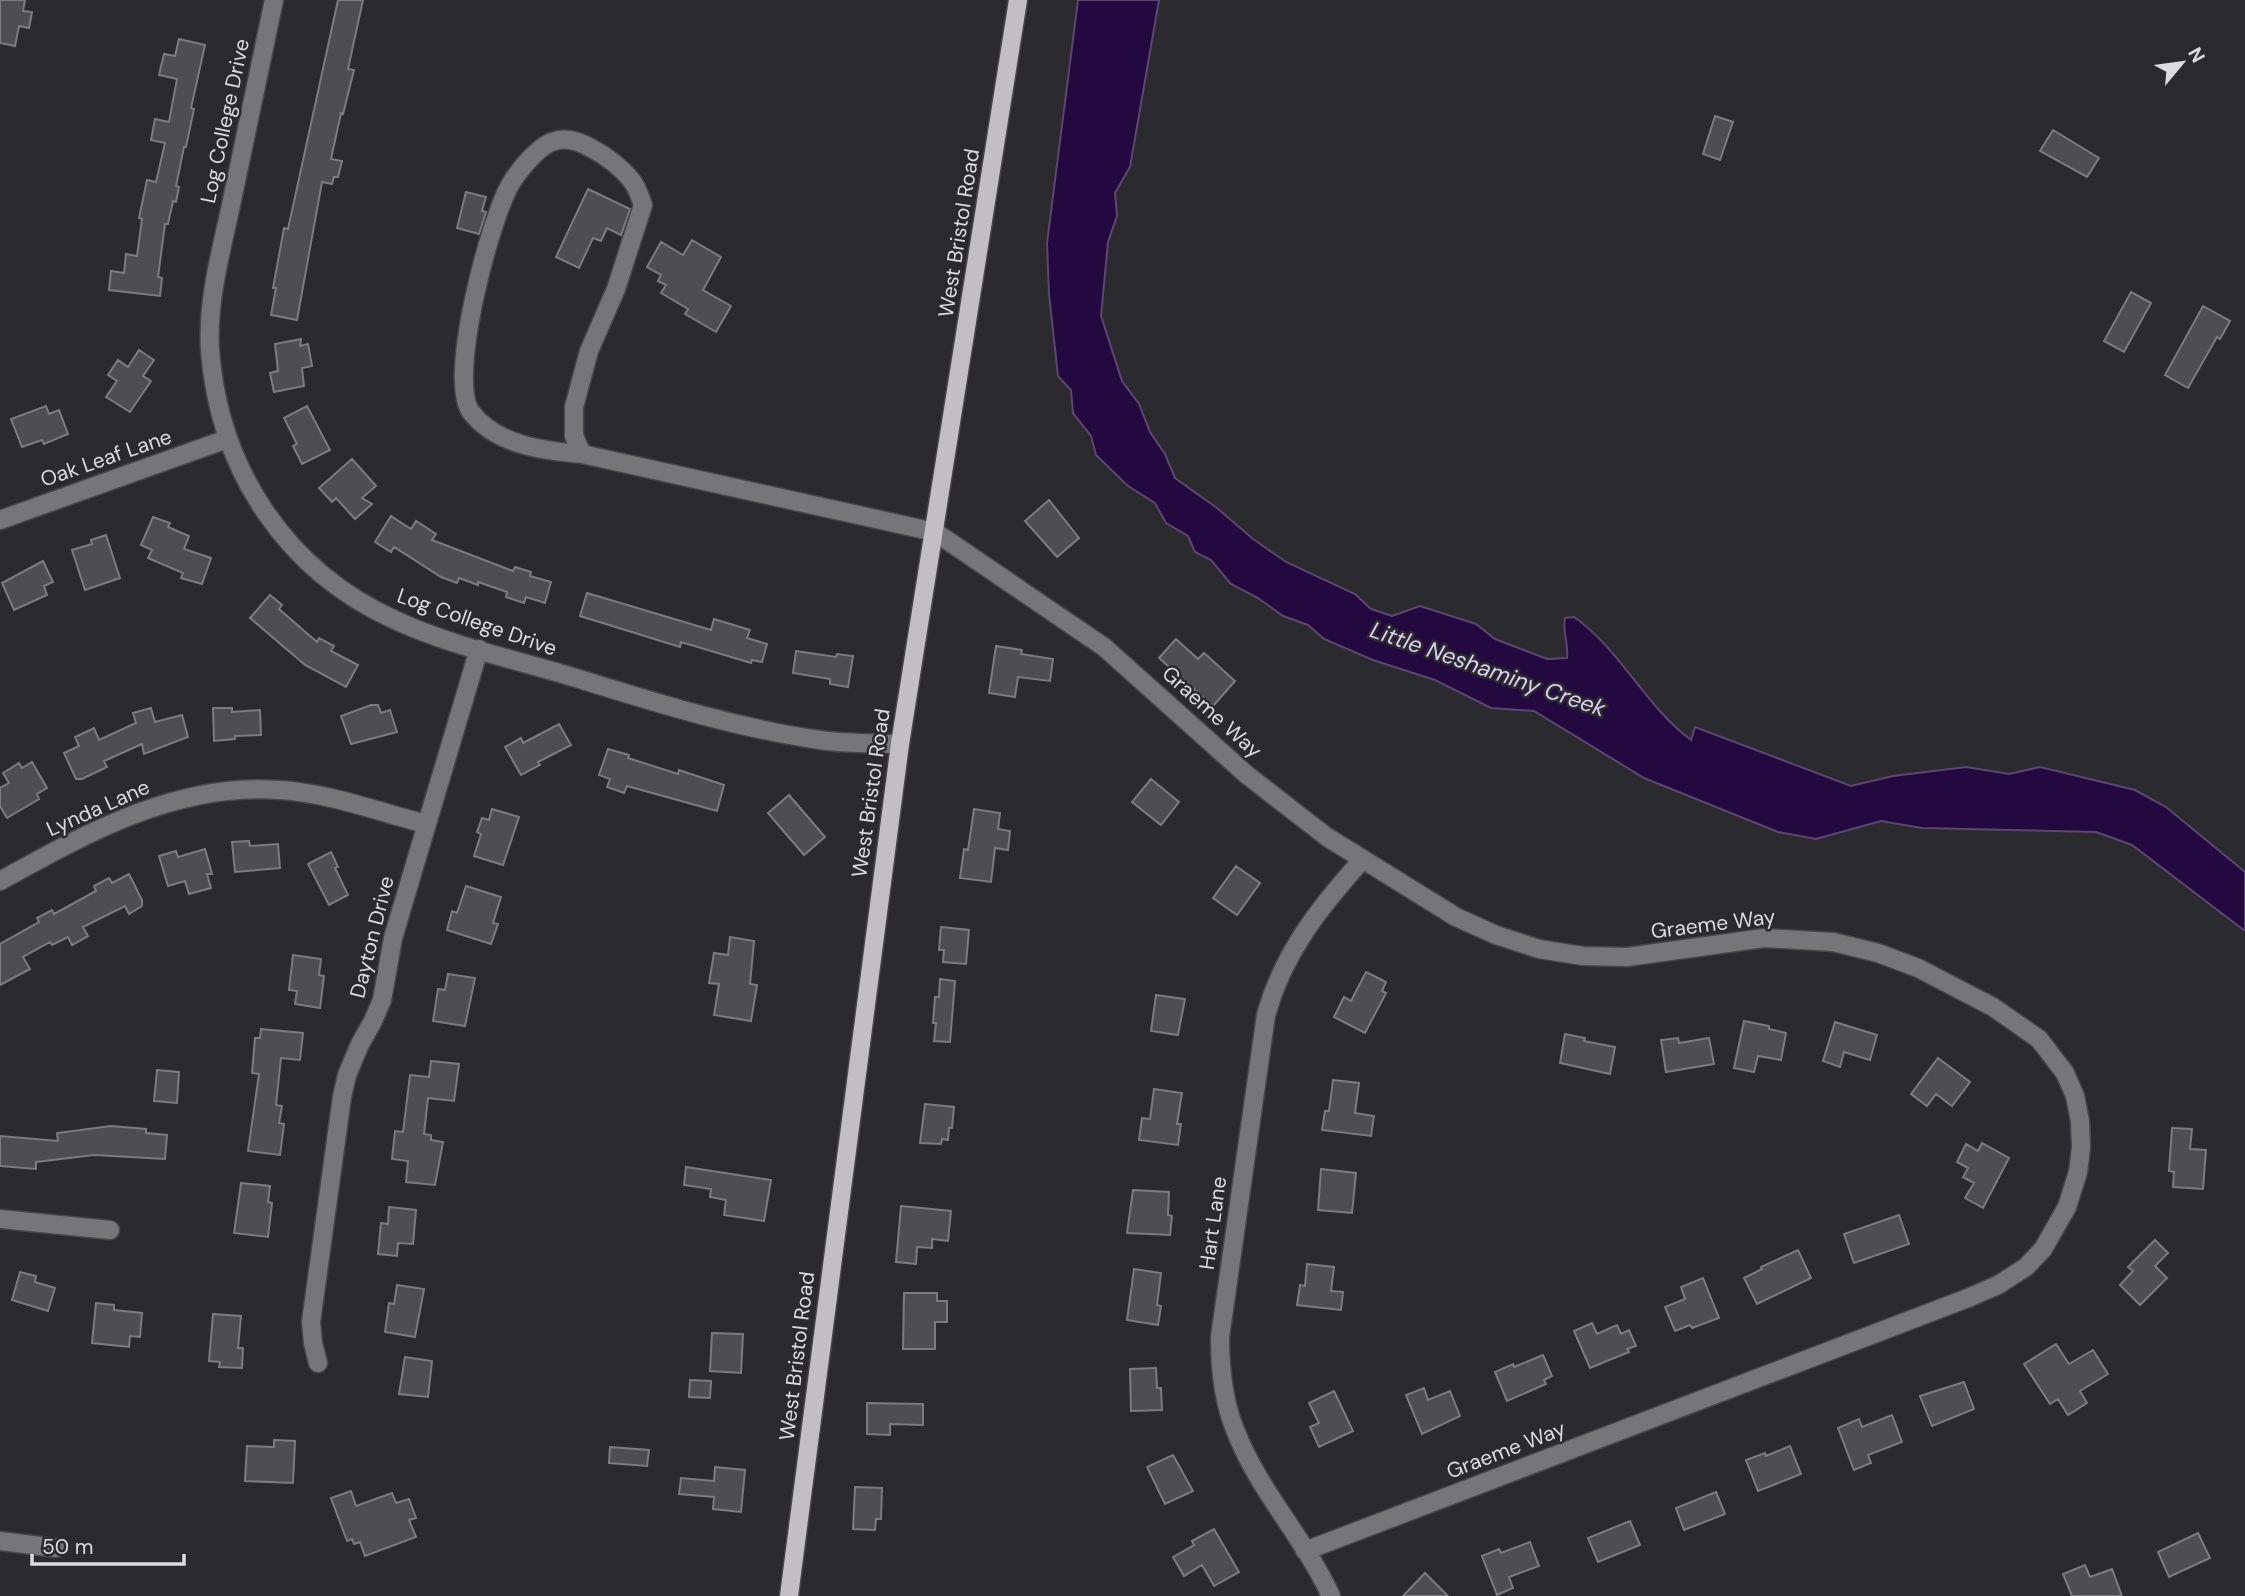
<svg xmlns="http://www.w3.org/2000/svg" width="2245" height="1596" font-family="'DM Sans',sans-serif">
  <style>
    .water { fill: #240840; stroke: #5b476f; stroke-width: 2 }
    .building { fill: #4e4d51; stroke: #7c7b7f; stroke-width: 2 }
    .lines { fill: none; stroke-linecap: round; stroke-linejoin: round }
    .minor-casing { stroke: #47464a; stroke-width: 21 }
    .major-casing { stroke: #47464a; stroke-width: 21 }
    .minor { stroke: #767577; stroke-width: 18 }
    .major { stroke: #c1bfc3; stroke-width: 18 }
    .labels { text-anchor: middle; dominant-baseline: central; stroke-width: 5; stroke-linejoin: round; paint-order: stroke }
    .street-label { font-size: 21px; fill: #dbdadc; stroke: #2b2a2e }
    .water-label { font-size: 23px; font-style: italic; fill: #dbcff4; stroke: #2b2a2e }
  </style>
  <rect width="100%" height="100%" fill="#2b2a2e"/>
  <path class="water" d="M 1078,0 L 1159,0 L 1130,167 L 1115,193 L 1117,216 L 1108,242 L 1101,316 L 1122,381 L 1139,404 L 1150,432 L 1165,454 L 1175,478 L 1217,508 L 1253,539 L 1286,562 L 1355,594 L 1371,609 L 1392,616 L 1420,606 L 1476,624 L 1495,639 L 1547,659 L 1567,658 C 1569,642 1562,634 1565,618 L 1574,617 C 1621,650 1645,706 1691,740 L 1695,727 L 1851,786 L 1893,776 L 1966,767 L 2009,774 L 2040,767 L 2135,790 L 2166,807 L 2245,872 L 2245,931 L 2132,845 L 2096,832 L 1922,828 L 1881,821 L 1816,839 L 1778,832 L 1644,778 L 1534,711 L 1491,708 L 1435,680 L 1373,660 L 1324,639 L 1308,625 L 1283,616 L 1258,598 L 1231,584 L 1211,560 L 1195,552 L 1188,536 L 1166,523 L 1155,503 L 1128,486 L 1096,455 L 1091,436 L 1073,413 L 1071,390 L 1058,376 L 1049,294 L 1047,243 Z"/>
  <path class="building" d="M 0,0 L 25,0 L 23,11 L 32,12 L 29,28 L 19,26 L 15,46 L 0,43 Z
    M 338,0 L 363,0 L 348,69 L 354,70 L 343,114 L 341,113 L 331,159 L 342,161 L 338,177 L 334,177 L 332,184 L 322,182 L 297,320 L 271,315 L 276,288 L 273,288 L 284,228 L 288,229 Z
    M 179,39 L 205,45 L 191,108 L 194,109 L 186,147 L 184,147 L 176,186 L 179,187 L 176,202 L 173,201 L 168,224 L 165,224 L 158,277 L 162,278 L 160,296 L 109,290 L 111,271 L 124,273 L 126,254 L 137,256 L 142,219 L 139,218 L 147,180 L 156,182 L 165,143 L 151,140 L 155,119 L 169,122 L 177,79 L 159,75 L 164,54 L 175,56 Z
    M 1715,116 L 1733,122 L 1720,160 L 1703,154 Z
    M 2053,130 L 2099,158 L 2087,177 L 2040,151 Z
    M 588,189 L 630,209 L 621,235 L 607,228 L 601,241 L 593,238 L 579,268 L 556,257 Z
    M 466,192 L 486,197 L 482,211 L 486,212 L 479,234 L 457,228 Z
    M 692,240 L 721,257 L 703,290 L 731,306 L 716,332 L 685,314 L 688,309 L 661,293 L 666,285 L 658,281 L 661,275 L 647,267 L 661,242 L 683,255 Z
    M 2131,292 L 2151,303 L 2124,352 L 2104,341 Z
    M 2203,306 L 2230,321 L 2220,339 L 2217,337 L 2188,388 L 2165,375 Z
    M 301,339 L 300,346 L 308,344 L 312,366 L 302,368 L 304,386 L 274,392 L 270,373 L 278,371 L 275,344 Z
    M 139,350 L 154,360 L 143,376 L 151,381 L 130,412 L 106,397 L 117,381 L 108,375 L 118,360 L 128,367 Z
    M 46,406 L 49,414 L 59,410 L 68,434 L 44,444 L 42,440 L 22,447 L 11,419 Z
    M 307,406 L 330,450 L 302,464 L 293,446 L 297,444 L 284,418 Z
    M 352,459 L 376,486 L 362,498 L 372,504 L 355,519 L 336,498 L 332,502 L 319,488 Z
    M 1049,500 L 1079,538 L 1057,557 L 1025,521 Z
    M 391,516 L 411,529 L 416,521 L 436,534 L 432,540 L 513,571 L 515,567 L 531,572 L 530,576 L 551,582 L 545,603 L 526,597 L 524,603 L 506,597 L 507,592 L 478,582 L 478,585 L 459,578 L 457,583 L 441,577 L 394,547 L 391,552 L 375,542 Z
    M 153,517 L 170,523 L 168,527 L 189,536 L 184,549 L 211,558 L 202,584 L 181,578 L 183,573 L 148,558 L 152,550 L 141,545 Z
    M 106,535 L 120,578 L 85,590 L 72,550 L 92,544 L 91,540 Z
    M 43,561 L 53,582 L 44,586 L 47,595 L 14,610 L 2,583 Z
    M 587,593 L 711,630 L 714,619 L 750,630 L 747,638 L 767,644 L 762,662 L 752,660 L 751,663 L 681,642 L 680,647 L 580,616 Z
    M 270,595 L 282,605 L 279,609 L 317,642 L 319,638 L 334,646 L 331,651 L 358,665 L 346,687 L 305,665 L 250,618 Z
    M 1176,639 L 1198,659 L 1204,653 L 1235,681 L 1213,706 L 1159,658 Z
    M 996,646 L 1022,650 L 1021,654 L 1053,659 L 1050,681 L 1018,677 L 1015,697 L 989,693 Z
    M 796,651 L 836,657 L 837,654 L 853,656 L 848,687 L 830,684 L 830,679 L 793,673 Z
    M 371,705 L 378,705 L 381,713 L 390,710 L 397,732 L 351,744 L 341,716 Z
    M 151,708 L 155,722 L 182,715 L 188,737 L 144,754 L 142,744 L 104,761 L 107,767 L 82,779 L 76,779 L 64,753 L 79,746 L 75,737 L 94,728 L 99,740 L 136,723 L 133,713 Z
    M 213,708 L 232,708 L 232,712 L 260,710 L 261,735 L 235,736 L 235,739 L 214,741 Z
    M 559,724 L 571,745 L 538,762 L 540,765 L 521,775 L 505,747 L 521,738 L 523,743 Z
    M 608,749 L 629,755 L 628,758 L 678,774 L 679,770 L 724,785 L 717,811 L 627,786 L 624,793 L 607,787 L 610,779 L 599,775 Z
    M 32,762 L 47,788 L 37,794 L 39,799 L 7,818 L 0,806 L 0,788 L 9,783 L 3,773 L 19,763 L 22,768 Z
    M 1151,779 L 1179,802 L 1161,825 L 1132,802 Z
    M 789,795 L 825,837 L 804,855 L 768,813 Z
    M 492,809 L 519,817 L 503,865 L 474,856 L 481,834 L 477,832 L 482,818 L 489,820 Z
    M 974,809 L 1000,813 L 998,829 L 1010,831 L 1008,850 L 995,848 L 991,882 L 960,878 L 964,849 L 968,850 Z
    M 249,841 L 250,846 L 278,844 L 280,868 L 235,872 L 232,842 Z
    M 205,849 L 212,874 L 207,874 L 211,888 L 189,894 L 185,881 L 168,886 L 159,856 L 176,851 L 178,857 Z
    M 331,852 L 338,867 L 335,868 L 348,895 L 329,905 L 308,864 Z
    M 1236,866 L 1260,883 L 1237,915 L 1213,898 Z
    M 129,874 L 142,900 L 142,906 L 129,914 L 125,906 L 83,927 L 88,936 L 72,945 L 68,937 L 52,945 L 50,942 L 23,957 L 30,969 L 0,985 L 0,944 L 39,922 L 37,918 L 52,910 L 54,914 L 96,891 L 94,886 L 109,878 L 112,883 Z
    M 466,886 L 501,897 L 493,923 L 498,924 L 491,944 L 447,930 L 452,911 L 457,913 Z
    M 941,927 L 969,930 L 966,964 L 943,962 L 944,950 L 939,950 Z
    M 730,937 L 754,941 L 750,984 L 757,985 L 751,1021 L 714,1015 L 719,984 L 709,983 L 714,953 L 728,955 Z
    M 293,955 L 321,959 L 319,975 L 324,976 L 320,1008 L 295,1004 L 297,991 L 289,990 Z
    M 1366,972 L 1386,982 L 1382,991 L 1386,993 L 1365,1033 L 1334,1017 L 1344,997 L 1351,1001 Z
    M 448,974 L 475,978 L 465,1026 L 433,1021 L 438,989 L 445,990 Z
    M 940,979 L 955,981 L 950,1042 L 934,1041 L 936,1023 L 933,1023 L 935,997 L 939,997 Z
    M 1156,995 L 1185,999 L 1178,1035 L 1151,1031 Z
    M 1744,1021 L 1769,1026 L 1769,1029 L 1786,1033 L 1781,1060 L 1758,1056 L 1754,1072 L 1734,1068 Z
    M 1835,1022 L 1877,1035 L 1870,1060 L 1844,1052 L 1840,1067 L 1823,1061 Z
    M 261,1029 L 303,1033 L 300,1060 L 281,1058 L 276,1105 L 282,1106 L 279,1123 L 284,1124 L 280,1155 L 248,1151 L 259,1074 L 252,1073 L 255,1038 L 260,1038 Z
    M 1565,1034 L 1585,1038 L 1584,1041 L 1615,1047 L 1610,1074 L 1560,1063 Z
    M 1678,1038 L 1679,1043 L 1709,1038 L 1714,1064 L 1666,1072 L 1661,1040 Z
    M 1938,1058 L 1970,1082 L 1952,1106 L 1936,1094 L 1927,1106 L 1911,1094 Z
    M 431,1061 L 459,1064 L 454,1101 L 428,1098 L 424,1134 L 431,1135 L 431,1140 L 443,1142 L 435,1185 L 406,1182 L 408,1161 L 392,1159 L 395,1131 L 403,1132 L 410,1075 L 429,1077 Z
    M 157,1070 L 179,1072 L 177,1103 L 154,1101 Z
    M 1333,1080 L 1359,1083 L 1355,1113 L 1374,1116 L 1371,1136 L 1322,1130 L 1325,1111 L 1329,1111 Z
    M 1154,1089 L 1182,1093 L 1177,1124 L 1181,1124 L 1178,1145 L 1139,1140 L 1142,1118 L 1150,1119 Z
    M 925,1104 L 954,1107 L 952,1128 L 949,1128 L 948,1140 L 942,1139 L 941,1144 L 920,1143 Z
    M 111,1126 L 146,1129 L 146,1133 L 167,1135 L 165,1159 L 94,1155 L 36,1162 L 36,1169 L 0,1166 L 0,1136 L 58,1141 L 57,1133 Z
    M 2172,1128 L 2192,1129 L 2190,1149 L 2206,1150 L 2203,1189 L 2173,1187 L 2174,1172 L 2169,1171 Z
    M 1982,1143 L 2009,1158 L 1983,1208 L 1965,1198 L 1974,1183 L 1963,1177 L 1968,1168 L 1957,1162 L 1966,1144 L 1978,1151 Z
    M 686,1167 L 771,1180 L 764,1221 L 724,1215 L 726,1200 L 710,1197 L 711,1189 L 684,1185 Z
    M 1321,1169 L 1356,1173 L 1352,1213 L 1318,1210 Z
    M 241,1183 L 270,1186 L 268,1202 L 272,1203 L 268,1237 L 234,1233 Z
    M 1133,1190 L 1169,1192 L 1168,1215 L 1172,1216 L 1170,1235 L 1127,1233 Z
    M 901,1206 L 951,1211 L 948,1241 L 932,1239 L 932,1248 L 917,1247 L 916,1264 L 896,1262 Z
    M 389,1207 L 416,1210 L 413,1244 L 398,1243 L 397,1256 L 378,1254 L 381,1223 L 388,1224 Z
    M 1899,1215 L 1909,1244 L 1854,1263 L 1844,1234 Z
    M 2155,1240 L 2168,1253 L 2155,1266 L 2167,1278 L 2140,1305 L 2120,1285 L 2133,1271 L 2128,1267 Z
    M 1798,1250 L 1811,1278 L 1757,1304 L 1744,1278 L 1762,1269 L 1761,1267 Z
    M 1307,1264 L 1334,1267 L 1331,1291 L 1343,1292 L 1341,1310 L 1297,1305 L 1300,1285 L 1305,1286 Z
    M 1134,1269 L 1161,1273 L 1157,1305 L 1161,1306 L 1158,1325 L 1127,1320 Z
    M 20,1272 L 36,1276 L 35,1282 L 55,1288 L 48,1311 L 12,1300 Z
    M 1703,1278 L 1719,1318 L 1692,1328 L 1690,1325 L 1675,1331 L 1665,1307 L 1685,1299 L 1681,1287 Z
    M 397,1285 L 424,1289 L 415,1337 L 385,1332 L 389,1303 L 394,1304 Z
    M 904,1293 L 937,1293 L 937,1301 L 947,1301 L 947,1322 L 935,1322 L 935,1349 L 903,1349 Z
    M 96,1303 L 114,1305 L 114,1310 L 142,1313 L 140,1337 L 130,1336 L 129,1347 L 92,1343 Z
    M 213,1314 L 241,1316 L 238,1348 L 243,1348 L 242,1368 L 219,1367 L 220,1362 L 209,1361 Z
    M 1592,1323 L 1597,1334 L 1617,1325 L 1621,1334 L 1629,1330 L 1636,1346 L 1627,1349 L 1629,1352 L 1590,1368 L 1574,1331 Z
    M 712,1333 L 743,1334 L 741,1373 L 710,1371 Z
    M 2056,1344 L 2069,1364 L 2093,1350 L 2108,1374 L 2080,1391 L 2087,1403 L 2068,1415 L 2058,1399 L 2050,1404 L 2024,1364 Z
    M 1543,1355 L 1552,1376 L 1544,1380 L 1546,1384 L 1507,1401 L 1495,1372 L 1513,1364 L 1514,1367 Z
    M 405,1357 L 432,1361 L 428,1397 L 399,1394 Z
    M 1156,1368 L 1157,1388 L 1161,1388 L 1162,1410 L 1131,1411 L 1130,1369 Z
    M 690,1380 L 711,1381 L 710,1398 L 689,1397 Z
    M 1964,1382 L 1974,1409 L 1932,1426 L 1920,1396 Z
    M 1424,1388 L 1428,1400 L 1450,1391 L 1460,1416 L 1422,1434 L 1406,1395 Z
    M 1334,1391 L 1353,1431 L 1319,1447 L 1310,1427 L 1319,1423 L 1309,1403 Z
    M 867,1403 L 923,1404 L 923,1425 L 890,1424 L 890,1435 L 867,1434 Z
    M 1892,1415 L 1902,1442 L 1868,1455 L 1871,1463 L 1854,1470 L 1838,1428 L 1859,1419 L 1862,1427 Z
    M 274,1440 L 295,1441 L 293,1483 L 245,1481 L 247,1446 L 274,1447 Z
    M 1790,1446 L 1801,1474 L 1758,1491 L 1746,1460 L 1765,1453 L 1766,1456 Z
    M 610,1447 L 649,1450 L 647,1466 L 609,1463 Z
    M 1173,1455 L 1193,1491 L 1165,1504 L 1147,1467 Z
    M 715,1467 L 745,1470 L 741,1512 L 713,1509 L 714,1497 L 679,1494 L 681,1478 L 714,1481 Z
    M 855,1487 L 882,1488 L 881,1519 L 876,1519 L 875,1530 L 853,1529 Z
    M 351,1491 L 356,1506 L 392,1493 L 396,1503 L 409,1499 L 416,1518 L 409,1520 L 416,1537 L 365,1556 L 360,1542 L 354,1544 L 352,1539 L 347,1541 L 331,1498 Z
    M 1716,1492 L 1725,1514 L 1684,1530 L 1676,1508 Z
    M 1630,1521 L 1640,1545 L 1598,1562 L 1588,1538 Z
    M 1214,1529 L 1239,1572 L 1214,1586 L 1202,1565 L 1184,1576 L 1173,1557 L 1194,1545 L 1192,1541 Z
    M 2198,1533 L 2210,1558 L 2169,1577 L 2158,1552 Z
    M 1530,1542 L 1539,1566 L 1509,1577 L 1513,1588 L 1497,1595 L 1482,1556 L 1499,1549 L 1501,1553 Z
    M 2085,1565 L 2090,1577 L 2112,1569 L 2122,1596 L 2072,1596 L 2063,1574 Z
    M 1425,1573 L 1448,1596 L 1403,1596 Z"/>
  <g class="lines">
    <defs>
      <path id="minor" d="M 274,0 C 260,68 245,136 231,205 C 221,252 207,301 210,350 C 219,469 285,570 395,620 C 451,646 517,660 576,678 C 657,703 736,728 820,740 C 846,744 874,743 900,744
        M 582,454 L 574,436 L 574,407 L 589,351 L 616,289 L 643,205 C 640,197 637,187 632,181 C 622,168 605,155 591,148 C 580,142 567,137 555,141 C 540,144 517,172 510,185 C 490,220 447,379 471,412 C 496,445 544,451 582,454 L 935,532 L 1104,647 L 1247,775 L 1327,837 L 1456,917 L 1496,935 L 1539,949 L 1583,956 L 1627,957 L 1764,938 L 1833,942 L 1878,953 L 1918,968 L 1993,1007 L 2039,1039 L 2065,1073 L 2075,1096 L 2080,1121 L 2081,1148 L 2078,1172 L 2067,1207 L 2043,1249 L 2026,1267 L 1998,1285 L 1968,1298 L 1305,1551
        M 0,520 L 227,439
        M 0,881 C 87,833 177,782 280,790 C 329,793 379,812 426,824
        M 0,1219 L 110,1230
        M 318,1363 L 313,1343 L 311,1322 L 342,1097 L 347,1075 L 360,1044 L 373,1021 L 382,1000 L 393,938 L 479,649
        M 0,1541 L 56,1548
        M 1331,1596 C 1305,1539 1259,1491 1236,1432 C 1223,1402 1220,1370 1220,1337 L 1266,1015 C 1283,953 1320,907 1362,860"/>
      <path id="major" d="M 789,1596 L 900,744 L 1018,0"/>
    </defs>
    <use href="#minor" class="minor-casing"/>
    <use href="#major" class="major-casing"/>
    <use href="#minor" class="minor"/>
    <use href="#major" class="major"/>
  </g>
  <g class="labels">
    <g class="street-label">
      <text transform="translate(225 121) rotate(-78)">Log College Drive</text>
      <text transform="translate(959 233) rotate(-81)">West Bristol Road</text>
      <text transform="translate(106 458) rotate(-19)">Oak Leaf Lane</text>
      <text transform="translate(477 622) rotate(19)">Log College Drive</text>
      <text transform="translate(1212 712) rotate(42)">Graeme Way</text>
      <text transform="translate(871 793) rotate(-82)">West Bristol Road</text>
      <text transform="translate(98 808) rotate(-24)">Lynda Lane</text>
      <text transform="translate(1713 924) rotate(-7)">Graeme Way</text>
      <text transform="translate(372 937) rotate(-76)">Dayton Drive</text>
      <text transform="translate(1213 1223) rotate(-82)">Hart Lane</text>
      <text transform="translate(797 1356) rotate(-83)">West Bristol Road</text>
      <text transform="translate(1506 1450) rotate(-21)">Graeme Way</text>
    </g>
    <g class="water-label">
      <text transform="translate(1488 669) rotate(19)">Little Neshaminy Creek</text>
    </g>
  </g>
  <g transform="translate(2182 63) rotate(61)" stroke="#2b2a2e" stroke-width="5" paint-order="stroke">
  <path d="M0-5L12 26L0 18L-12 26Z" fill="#dbdadc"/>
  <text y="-10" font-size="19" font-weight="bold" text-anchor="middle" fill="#dbdadc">N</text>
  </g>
  <path d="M32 1554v10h152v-10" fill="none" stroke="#dbdadc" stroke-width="3.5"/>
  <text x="42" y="1554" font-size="21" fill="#dbdadc" stroke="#2b2a2e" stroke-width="5" paint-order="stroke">50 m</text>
</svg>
